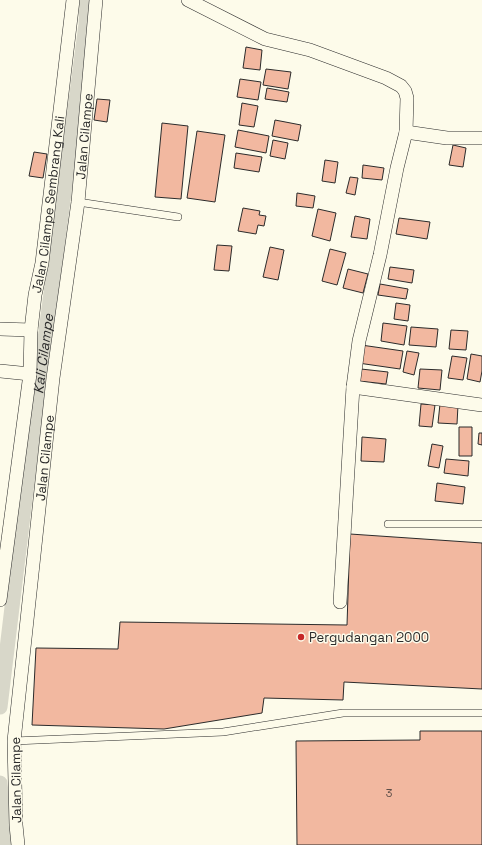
<svg xmlns="http://www.w3.org/2000/svg" width="482" height="845" font-family="'Space Grotesk',sans-serif">
  <style>
    .lines { fill: none; stroke-linecap: round; stroke-linejoin: round }
    .canal { stroke: #d8d7c9; stroke-width: 15 }
    .building { fill: #f2b8a0; stroke: #2b2b2b }
    .service-casing { stroke: #2b2b2b; stroke-width: 8 }
    .minor-casing { stroke: #2b2b2b; stroke-width: 14 }
    .service { stroke: #fdfbea; stroke-width: 7 }
    .minor { stroke: #fdfbea; stroke-width: 13 }
    .poi-dot { fill: #c62828; stroke: #fdfbea; stroke-width: 1.5 }
    .labels { text-anchor: middle; dominant-baseline: central; stroke-width: 3; stroke-linejoin: round; paint-order: stroke }
    .number-label { font-size: 11px; fill: #5d4e48 }
    .street-label { font-size: 13px; fill: #2b2b2b; stroke: #fdfbea }
    .poi-label { font-size: 13px; fill: #2b2b2b; stroke: #fdfbea; text-anchor: start }
    .water-label { font-size: 14px; font-style: italic; fill: #2b2b2b; stroke: #fdfbea }
  </style>
  <rect width="100%" height="100%" fill="#fdfbea"/>
  <g class="lines">
    <g class="canal">
      <path id="s1" d="M 0,707 L 35,416 L 86,24 L 87,0"/>
      <path d="M 0,783 L 6,845"/>
    </g>
  </g>
  <path class="building" d="M 246,47 L 262,50 L 260,70 L 243,68 Z
    M 266,69 L 291,72 L 288,89 L 263,85 Z
    M 240,79 L 261,82 L 258,100 L 237,97 Z
    M 267,88 L 289,92 L 287,102 L 265,99 Z
    M 97,99 L 110,100 L 107,122 L 94,120 Z
    M 242,103 L 258,106 L 254,127 L 239,125 Z
    M 275,120 L 301,125 L 298,141 L 272,136 Z
    M 162,123 L 188,126 L 181,199 L 155,197 Z
    M 238,130 L 269,136 L 266,153 L 235,147 Z
    M 197,131 L 225,135 L 215,202 L 187,198 Z
    M 273,140 L 288,143 L 285,159 L 270,156 Z
    M 453,145 L 466,148 L 463,167 L 449,165 Z
    M 34,152 L 47,154 L 43,178 L 29,176 Z
    M 236,153 L 262,157 L 259,172 L 234,168 Z
    M 325,160 L 338,162 L 335,183 L 322,181 Z
    M 363,165 L 384,168 L 382,180 L 362,178 Z
    M 350,177 L 358,178 L 355,195 L 346,193 Z
    M 297,193 L 315,196 L 313,208 L 296,206 Z
    M 243,208 L 260,211 L 259,215 L 266,216 L 264,226 L 258,225 L 256,234 L 238,231 Z
    M 318,209 L 336,213 L 330,241 L 312,236 Z
    M 355,216 L 370,219 L 367,239 L 351,237 Z
    M 399,218 L 430,222 L 427,239 L 396,234 Z
    M 217,245 L 232,246 L 229,271 L 214,270 Z
    M 270,247 L 284,250 L 278,280 L 263,277 Z
    M 330,249 L 346,253 L 337,285 L 322,281 Z
    M 390,267 L 414,270 L 412,283 L 388,279 Z
    M 348,269 L 368,274 L 363,293 L 343,288 Z
    M 380,284 L 408,289 L 406,299 L 378,295 Z
    M 396,303 L 410,305 L 408,321 L 394,319 Z
    M 383,323 L 407,326 L 404,345 L 381,341 Z
    M 411,327 L 438,329 L 436,347 L 409,345 Z
    M 451,330 L 468,331 L 466,350 L 449,349 Z
    M 361,345 L 403,351 L 400,369 L 358,363 Z
    M 407,351 L 419,353 L 414,375 L 403,372 Z
    M 471,354 L 482,356 L 482,371 L 480,382 L 467,379 Z
    M 452,356 L 467,358 L 463,380 L 448,378 Z
    M 361,369 L 388,372 L 386,384 L 359,381 Z
    M 420,369 L 442,370 L 440,390 L 418,388 Z
    M 421,404 L 435,405 L 432,427 L 419,426 Z
    M 440,404 L 458,405 L 457,424 L 438,423 Z
    M 459,427 L 472,427 L 472,456 L 459,456 Z
    M 479,433 L 482,433 L 482,445 L 478,444 Z
    M 362,437 L 386,439 L 384,462 L 361,461 Z
    M 432,444 L 443,446 L 439,468 L 428,466 Z
    M 446,459 L 469,461 L 468,476 L 444,473 Z
    M 437,483 L 465,487 L 463,504 L 435,501 Z
    M 350,534 L 482,543 L 482,689 L 344,682 L 343,700 L 264,698 L 262,713 L 164,729 L 32,725 L 36,648 L 118,649 L 120,622 L 347,625 Z
    M 420,731 L 482,731 L 482,845 L 297,845 L 296,741 L 420,740 Z"/>
  <g class="lines">
    <defs>
      <path id="service" d="M 78,202 L 178,217
        M 388,524 L 482,524
        M 14,741 L 223,732 L 343,713 L 482,713"/>
      <g id="minor">
        <path d="M 188,0 L 265,39 L 310,50 L 386,78 L 401,86 L 405,91 L 407,98 L 406,132 L 397,168 L 380,255 L 359,341 L 353,387 L 340,602"/>
        <path d="M 406,132 L 447,138 L 482,138"/>
        <path d="M 0,329 L 31,330"/>
        <path d="M 0,371 L 30,374"/>
        <path d="M 353,387 L 482,405"/>
        <path id="s2" d="M 0,600 L 30,374 L 31,330 L 35,295 L 42,263 L 73,0"/>
        <path id="s3" d="M 18,845 L 16,825 L 14,741 L 53,378 L 78,202 L 96,0"/>
      </g>
    </defs>
    <use href="#service" class="service-casing"/>
    <use href="#minor" class="minor-casing"/>
    <use href="#service" class="service"/>
    <use href="#minor" class="minor"/>
  </g>
  <circle class="poi-dot" cx="301" cy="637" r="4"/>
  <g class="labels">
    <g class="number-label">
      <text x="389" y="793">3</text>
    </g>
    <g class="street-label">
      <text stroke="none"><textPath href="#s3" startOffset="713">Jalan Cilampe</textPath></text>
      <text stroke="none"><textPath href="#s2" startOffset="399">Jalan Cilampe Sembrang Kali</textPath></text>
      <text stroke="none"><textPath href="#s3" startOffset="389">Jalan Cilampe</textPath></text>
      <text transform="translate(16 780) rotate(-91)">Jalan Cilampe</text>
    </g>
    <g class="poi-label">
      <text x="309" y="637">Pergudangan 2000</text>
    </g>
    <g class="water-label">
      <text stroke="none"><textPath href="#s1" startOffset="356">Kali Cilampe</textPath></text>
    </g>
  </g>
</svg>
